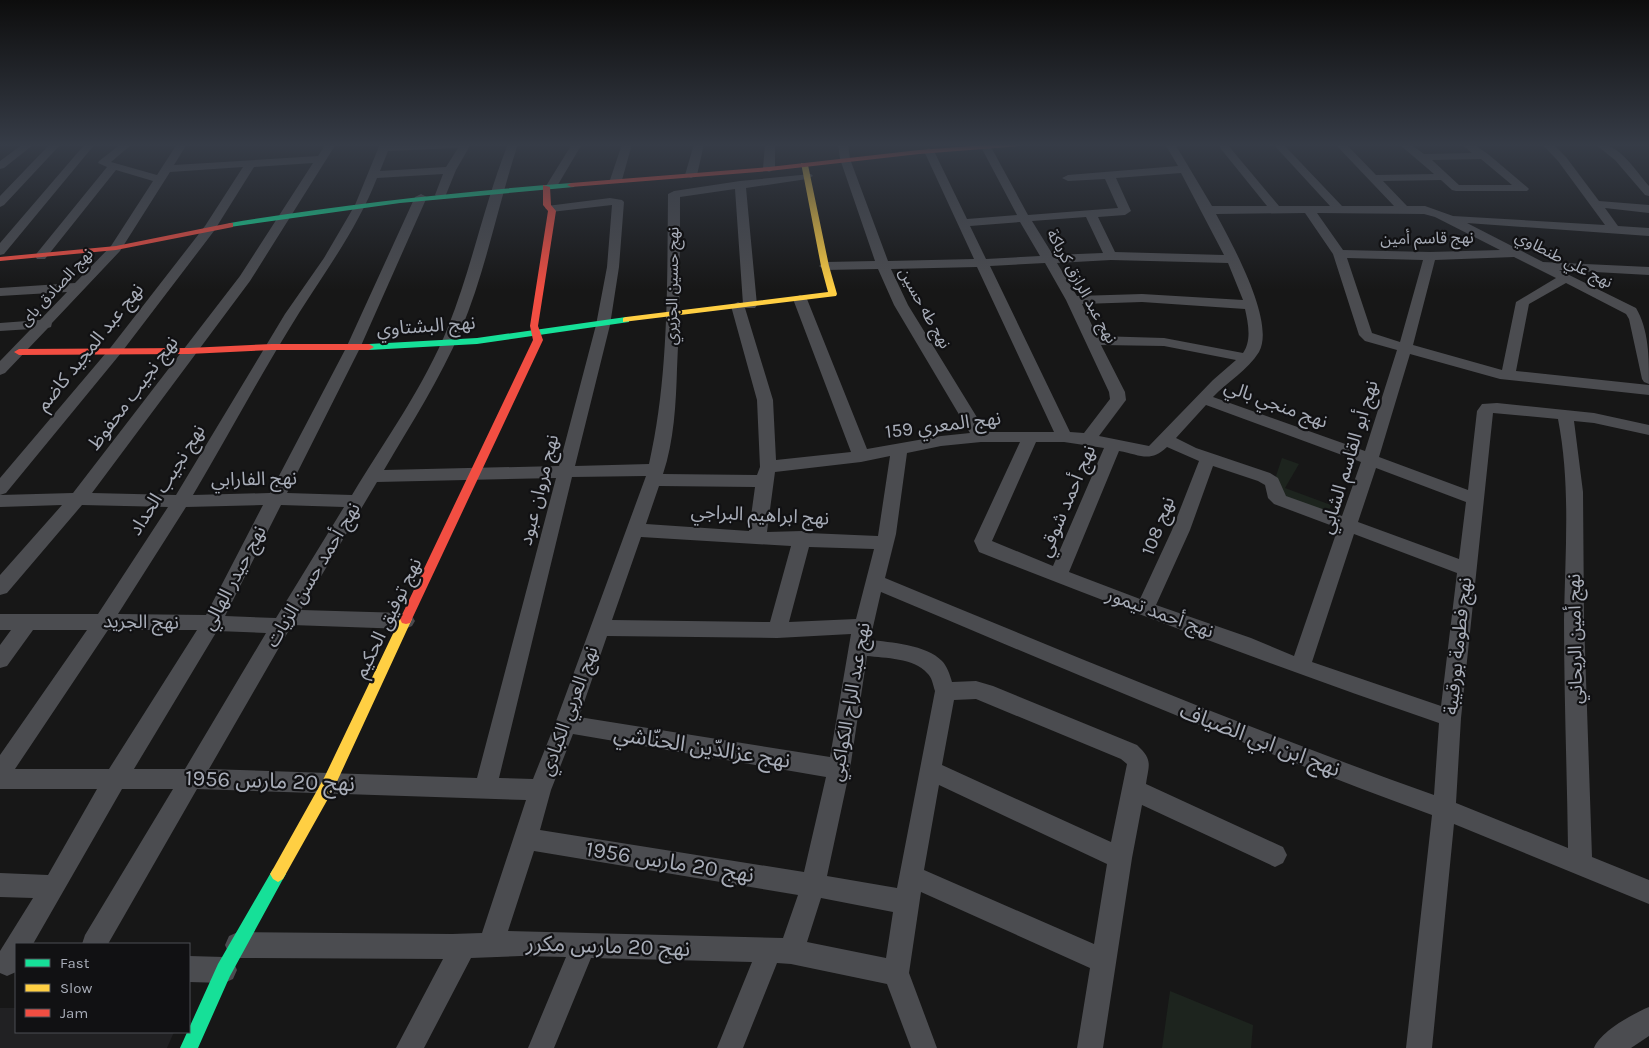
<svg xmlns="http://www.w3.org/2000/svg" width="1649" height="1048" font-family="Karla,'Noto Sans Arabic',sans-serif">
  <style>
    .built { fill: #212123 }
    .green { fill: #1d241e }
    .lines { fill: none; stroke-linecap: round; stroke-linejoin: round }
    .street { fill: #4b4c50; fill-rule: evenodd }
    .fast { fill: #16e098; fill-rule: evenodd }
    .slow { fill: #ffcf43; fill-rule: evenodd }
    .jam { fill: #f24e42; fill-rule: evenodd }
    .labels { text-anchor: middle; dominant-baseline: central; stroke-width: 4.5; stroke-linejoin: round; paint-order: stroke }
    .far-street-label { font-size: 16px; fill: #a8adb8; stroke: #111113 }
    .street-label { font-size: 19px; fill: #a8adb8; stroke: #111113 }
    .near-street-label { font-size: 22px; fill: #a8adb8; stroke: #111113 }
  </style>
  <rect width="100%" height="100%" fill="#171717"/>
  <path class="built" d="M 0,1008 L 16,1008 L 16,1032 L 174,1032 L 167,1048 L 0,1048 Z"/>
  <path class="green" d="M 1282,458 L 1299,464 L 1285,488 L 1331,505 L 1328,513 L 1280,497 L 1275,479 Z
    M 1170,991 L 1253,1025 L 1251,1048 L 1162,1048 Z"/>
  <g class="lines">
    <path class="street" d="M 23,144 L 34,144 L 4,168 L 0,169 L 0,161 Z
      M 50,144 L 61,144 L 4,205 L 0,207 L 0,196 Z
      M 85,144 L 95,144 L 4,254 L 0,255 L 0,243 Z
      M 121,144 L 132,144 L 111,162 L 157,175 L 177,144 L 187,144 L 174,165 L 318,156 L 326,144 L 336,144 L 250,281 L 92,493 L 176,495 L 285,314 L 324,258 L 355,205 L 380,144 L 471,144 L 456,170 L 445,197 L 437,197 L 435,195 L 443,174 L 377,178 C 358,227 327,269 299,313 C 262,372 229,434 193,495 L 270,493 L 346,348 L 415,197 L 421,194 L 427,197 L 360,348 L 287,493 L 352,495 C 385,440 424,387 448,327 C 472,267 484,204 508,144 L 518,144 C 498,205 486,270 461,330 C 440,379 411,424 384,470 L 559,466 L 596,325 L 607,267 L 612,205 L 551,212 L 545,208 L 547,206 L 610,198 L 622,200 L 624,202 L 619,267 L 610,325 L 575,466 L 649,464 C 669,376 667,284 668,194 L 674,191 L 740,181 L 811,174 L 813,176 L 807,179 L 746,188 L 757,305 L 755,308 L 745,308 L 773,400 L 776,460 L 851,452 L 793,299 L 800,295 L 807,299 L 867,449 L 941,436 L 970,433 L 894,305 L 878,269 L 825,270 L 819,266 L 825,262 L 875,261 L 840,159 L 838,144 L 848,144 L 850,159 L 888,261 L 974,259 L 924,151 L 929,148 L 934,151 L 967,219 L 1017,215 L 981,147 L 986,144 L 991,147 L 1028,215 L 1118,208 L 1105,179 L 1068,181 L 1062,178 L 1068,175 L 1178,166 L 1165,144 L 1175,144 L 1212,206 L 1267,206 L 1217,144 L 1227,144 L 1279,206 L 1330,206 L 1273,144 L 1283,144 L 1342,206 L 1394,206 L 1335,144 L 1346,144 L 1376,175 L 1434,174 L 1399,144 L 1410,144 L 1424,154 L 1472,153 L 1461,144 L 1473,144 L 1488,154 L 1527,187 L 1529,189 L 1527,191 L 1456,191 L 1452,190 L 1441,180 L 1383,181 L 1407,206 L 1425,206 L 1453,216 L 1605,225 L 1558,161 L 1542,144 L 1553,144 L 1566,157 L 1599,201 L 1649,205 L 1649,213 L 1605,208 L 1618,226 L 1649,228 L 1649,236 L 1467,223 L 1543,262 L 1649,267 L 1649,275 L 1559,270 L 1636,308 C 1649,330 1649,358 1649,384 L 1644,382 L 1642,379 L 1629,319 L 1626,314 L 1566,283 L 1529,304 L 1516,371 L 1649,385 L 1649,395 L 1500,379 L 1410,354 L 1379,457 L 1468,490 L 1477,411 L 1482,404 L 1497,403 L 1594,413 L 1649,425 L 1649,435 L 1594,423 L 1574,421 L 1583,492 L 1584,620 L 1592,857 L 1649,880 L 1649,904 L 1454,824 L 1432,1048 L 1406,1048 L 1432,815 C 1246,747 1064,669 881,592 L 870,640 C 890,642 927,645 942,661 C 947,666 950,675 952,682 L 976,681 L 993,686 L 1137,745 C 1153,760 1149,764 1146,784 L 1283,847 L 1287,855 L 1283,863 L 1275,867 L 1142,805 L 1132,858 L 1103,1048 L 1077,1048 L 1090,968 L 921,892 L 909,973 L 937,1048 L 911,1048 L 887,984 L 791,964 L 777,963 L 743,1048 L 717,1048 L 752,962 L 591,958 L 554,1048 L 528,1048 L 566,957 L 521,956 L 471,958 L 424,1048 L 396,1048 L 443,959 L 238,958 L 229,954 L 225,945 L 229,936 L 238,932 L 452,934 L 482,933 L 526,800 L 197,789 L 108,944 L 82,944 L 85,935 L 173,789 L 122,789 L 33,944 L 16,944 L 16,972 L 7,976 L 0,973 L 0,951 L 33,898 L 0,897 L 0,873 L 48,875 L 97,789 L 0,789 L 0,755 L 87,630 L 33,630 L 7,666 L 0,668 L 0,645 L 11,630 L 0,630 L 0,614 L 98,614 L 168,507 L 82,505 L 7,593 L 0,595 L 0,575 L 62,505 L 0,507 L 0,478 L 111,347 L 205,226 L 243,167 L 170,172 L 120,251 L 52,323 L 51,327 L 48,328 L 5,373 L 0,375 L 0,361 L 31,329 L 0,331 L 0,323 L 40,320 L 67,292 L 0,296 L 0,288 L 75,283 L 111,246 L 153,181 L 116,170 L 45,259 L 37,259 L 35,256 L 37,253 L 107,167 L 98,163 L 99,161 ZM 458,148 L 446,167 L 380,171 L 388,151 ZM 1481,159 L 1512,185 L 1459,185 L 1432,160 ZM 313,163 L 240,276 L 73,493 L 0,495 L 6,493 L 121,353 L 214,231 L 254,167 ZM 1181,173 L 1224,255 L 1115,252 L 1098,217 L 1125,215 L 1131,211 L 1116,178 ZM 735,189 L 743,304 L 738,302 L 731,306 L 757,400 L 760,467 L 757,475 L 663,474 C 674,441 676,403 677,369 C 680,311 680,254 680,197 ZM 1305,213 L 1333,254 L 1359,335 L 1365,341 L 1397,350 L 1365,451 L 1213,397 C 1227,382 1248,370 1259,352 C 1276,322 1231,242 1216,214 ZM 1317,213 L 1424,214 L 1435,217 L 1500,250 L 1430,252 L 1343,250 ZM 1086,217 L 1103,253 L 1053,255 L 1032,221 ZM 1020,222 L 1040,256 L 986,259 L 970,226 ZM 1514,257 L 1556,278 L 1516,302 L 1502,370 L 1413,345 L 1435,260 ZM 1347,258 L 1423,260 L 1400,342 L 1372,333 ZM 1111,260 L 1228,263 L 1243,300 L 1142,294 L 1077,296 L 1057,263 ZM 1045,263 L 1066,300 L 1109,392 L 1110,399 L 1084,433 L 1070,432 L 990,266 ZM 977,267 L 1054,432 L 986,432 L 908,305 L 891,269 ZM 1142,302 L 1245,309 C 1248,323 1252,340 1243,353 L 1164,338 L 1097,336 L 1082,304 ZM 1101,345 L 1164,346 L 1236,360 L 1213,380 L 1149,446 L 1099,436 L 1126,400 L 1125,392 ZM 1206,405 L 1361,462 L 1342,516 L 1286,496 L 1278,478 L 1270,473 L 1196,448 L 1176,438 ZM 1493,413 L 1558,419 C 1571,486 1565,552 1564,620 C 1564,696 1567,772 1568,848 L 1456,803 L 1461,718 ZM 981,442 L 1020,442 L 974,541 L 979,552 C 1131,612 1284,670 1439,723 L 1434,795 C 1248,729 1067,653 885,578 L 896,534 L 907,453 L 941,446 ZM 1036,442 L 1064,442 L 1104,448 L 1053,566 L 992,541 ZM 1167,447 L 1199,461 L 1172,530 L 1140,599 L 1069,572 L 1119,451 C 1141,455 1150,463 1167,447 ZM 890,456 L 878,536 L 808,533 L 802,531 L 767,532 L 775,472 L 861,462 ZM 1213,466 L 1258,481 L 1265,485 L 1268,498 L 1274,504 L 1338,528 L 1294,656 L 1251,638 L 1156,605 L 1190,530 ZM 1376,468 L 1466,502 L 1459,559 L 1358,522 ZM 646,476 L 555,724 L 533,779 L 499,778 L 572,477 ZM 556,478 L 477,778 L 209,769 L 292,625 L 405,629 L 412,626 L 415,621 L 412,616 L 405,613 L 301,610 L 377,482 ZM 659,486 L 755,487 L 749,531 L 646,524 ZM 263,505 L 206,615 L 118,614 L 186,507 ZM 281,505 L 344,507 L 276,618 L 225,616 ZM 1354,534 L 1457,573 L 1441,706 L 1312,662 ZM 641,537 L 791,546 L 770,622 L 612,620 ZM 809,547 L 874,549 L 856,619 L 789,622 ZM 108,630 L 197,630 L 109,769 L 15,769 ZM 217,631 L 266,633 L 185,769 L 134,769 ZM 851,634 L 830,757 L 579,717 L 607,636 L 777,638 ZM 867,656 C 885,658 914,658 927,673 C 932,677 933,685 935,691 L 897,888 L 827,876 L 850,769 ZM 976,699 L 1121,759 L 1127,764 L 1111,842 L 942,765 L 954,700 ZM 573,734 L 826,777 L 804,872 L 540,830 L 551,790 ZM 939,785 L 1107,864 L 1094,944 L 924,870 ZM 534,851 L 798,895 L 783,938 L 508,931 ZM 821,898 L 893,912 L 886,958 L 807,942 Z
      M 572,144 L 582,144 L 556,188 L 548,188 L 546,186 Z
      M 622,144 L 632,144 L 622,180 L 616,183 L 610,180 Z
      M 694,144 L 704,144 L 697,175 L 691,178 L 685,175 Z
      M 765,144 L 775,144 L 775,169 L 769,172 L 763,169 Z
      M 1595,144 C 1618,141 1635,170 1649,186 L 1649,196 L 1645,195 L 1615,160 Z
      M 189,956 L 224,957 L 233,961 L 237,970 L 233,979 L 224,983 L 189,982 Z
      M 1649,1007 L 1649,1036 L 1631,1048 L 1594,1048 C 1600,1032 1632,1014 1649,1007 Z"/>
    <path class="fast" d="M 571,183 L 575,185 L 574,187 L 400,203 L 230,227 L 226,225 L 230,223 C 343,204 457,192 571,183 Z
      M 626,317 L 629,318 L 629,322 L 477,344 L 369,350 L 364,347 L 369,344 L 477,338 Z
      M 278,866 L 283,869 L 286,874 L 283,879 L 230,976 L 198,1048 L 180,1048 L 218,964 L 273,869 Z"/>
    <path class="slow" d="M 801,163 L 808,165 L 829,266 L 837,294 L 836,296 L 623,322 L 623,318 L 626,317 L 828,292 L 821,266 Z
      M 406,614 L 410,615 L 412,619 L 334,788 L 283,879 L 278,882 L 273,879 L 270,874 L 273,869 L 324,778 L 400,619 L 402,615 Z"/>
    <path class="jam" d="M 999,144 L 1023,144 L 1020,146 L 919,154 L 769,171 L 571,187 L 567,185 L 571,183 L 769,167 L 919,150 Z
      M 543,185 L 550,187 L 551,205 L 556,211 L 538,326 L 543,340 L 412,619 L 410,623 L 406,624 L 402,623 L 400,619 L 533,340 L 530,326 L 548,211 L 543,205 Z
      M 230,223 L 233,223 L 233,227 L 116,250 L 0,261 L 0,257 L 116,246 Z
      M 272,344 L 369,344 L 374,347 L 369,350 L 272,350 L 189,354 L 19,355 L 14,352 L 19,349 L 189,348 Z"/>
  </g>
  <linearGradient id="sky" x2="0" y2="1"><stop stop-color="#0d0d0d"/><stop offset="0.5" stop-color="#363c47"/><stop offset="1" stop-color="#363c47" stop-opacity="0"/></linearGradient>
  <rect width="1649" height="290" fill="url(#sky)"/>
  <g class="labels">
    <g class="far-street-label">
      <text transform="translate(1427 238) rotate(-1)">نهج قاسم أمين</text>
      <text transform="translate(1564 259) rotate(27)">نهج علي طنطاوي</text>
      <text transform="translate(672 286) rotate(-89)">نهج حسين الجزيري</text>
      <text transform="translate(1082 286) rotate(61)">نهج عبد الرازق كرباكة</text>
      <text transform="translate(56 287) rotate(-47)">نهج الصادق باى</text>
      <text transform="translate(925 308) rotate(61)">نهج طه حسين</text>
    </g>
    <g class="street-label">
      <text transform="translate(426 326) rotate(-4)">نهج البشتاوي</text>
      <text transform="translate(90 347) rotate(-51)">نهج عبد المجيد كاضم</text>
      <text transform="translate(133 393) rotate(-53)">نهج نجيب محفوظ</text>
      <text transform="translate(1276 404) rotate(20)">نهج منجي بالي</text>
      <text transform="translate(943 425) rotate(-7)">نهج المعري 159</text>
      <text transform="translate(1349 457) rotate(-73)">نهج أبو القاسم الشابي</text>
      <text transform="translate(254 479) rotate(-1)">نهج الفارابي</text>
      <text transform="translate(167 480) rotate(-58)">نهج نجيب الحداد</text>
      <text transform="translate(539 490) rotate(-76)">نهج مروان عبود</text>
      <text transform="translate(1067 501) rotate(-67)">نهج أحمد شوقي</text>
      <text transform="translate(760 515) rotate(3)">نهج ابراهيم البراجي</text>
      <text transform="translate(1158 526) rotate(-69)">نهج 108</text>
      <text transform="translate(313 575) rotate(-59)">نهج أحمد حسن الزيات</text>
      <text transform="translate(234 578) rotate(-62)">نهج حيدر الهالي</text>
      <text transform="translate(1160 613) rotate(20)">نهج أحمد تيمور</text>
      <text transform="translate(388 618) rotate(-64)">نهج توفيق الحكيم</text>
      <text transform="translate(141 622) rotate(1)">نهج الجريد</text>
      <text transform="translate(1575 639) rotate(-91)">نهج أمين الريحاني</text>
      <text transform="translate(1458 646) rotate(-84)">نهج فطومة بورقيبة</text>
      <text transform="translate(850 702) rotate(-80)">نهج عبد الراح الكواكبي</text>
      <text transform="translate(569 711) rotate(-70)">نهج العربي الكبادي</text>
    </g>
    <g class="near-street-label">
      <text transform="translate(1260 740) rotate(21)">نهج ابن ابي الضياف</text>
      <text transform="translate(702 747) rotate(9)">نهج عزالدّين الحنّاشي</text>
      <text transform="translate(270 781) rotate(2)">نهج 20 مارس 1956</text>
      <text transform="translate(670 862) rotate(9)">نهج 20 مارس 1956</text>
      <text transform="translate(608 946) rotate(2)">نهج 20 مارس مكرر</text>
    </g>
  </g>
  <rect x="15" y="943" width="175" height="90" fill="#111113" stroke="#4d4f55"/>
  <rect x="25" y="959" width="25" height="8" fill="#16e098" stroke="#4d4f55"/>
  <text x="60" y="968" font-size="15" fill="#a8adb8">Fast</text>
  <rect x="25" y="984" width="25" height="8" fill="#ffcf43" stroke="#4d4f55"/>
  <text x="60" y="993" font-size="15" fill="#a8adb8">Slow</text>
  <rect x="25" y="1009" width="25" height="8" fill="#f24e42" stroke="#4d4f55"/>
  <text x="60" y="1018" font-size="15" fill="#a8adb8">Jam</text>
</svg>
